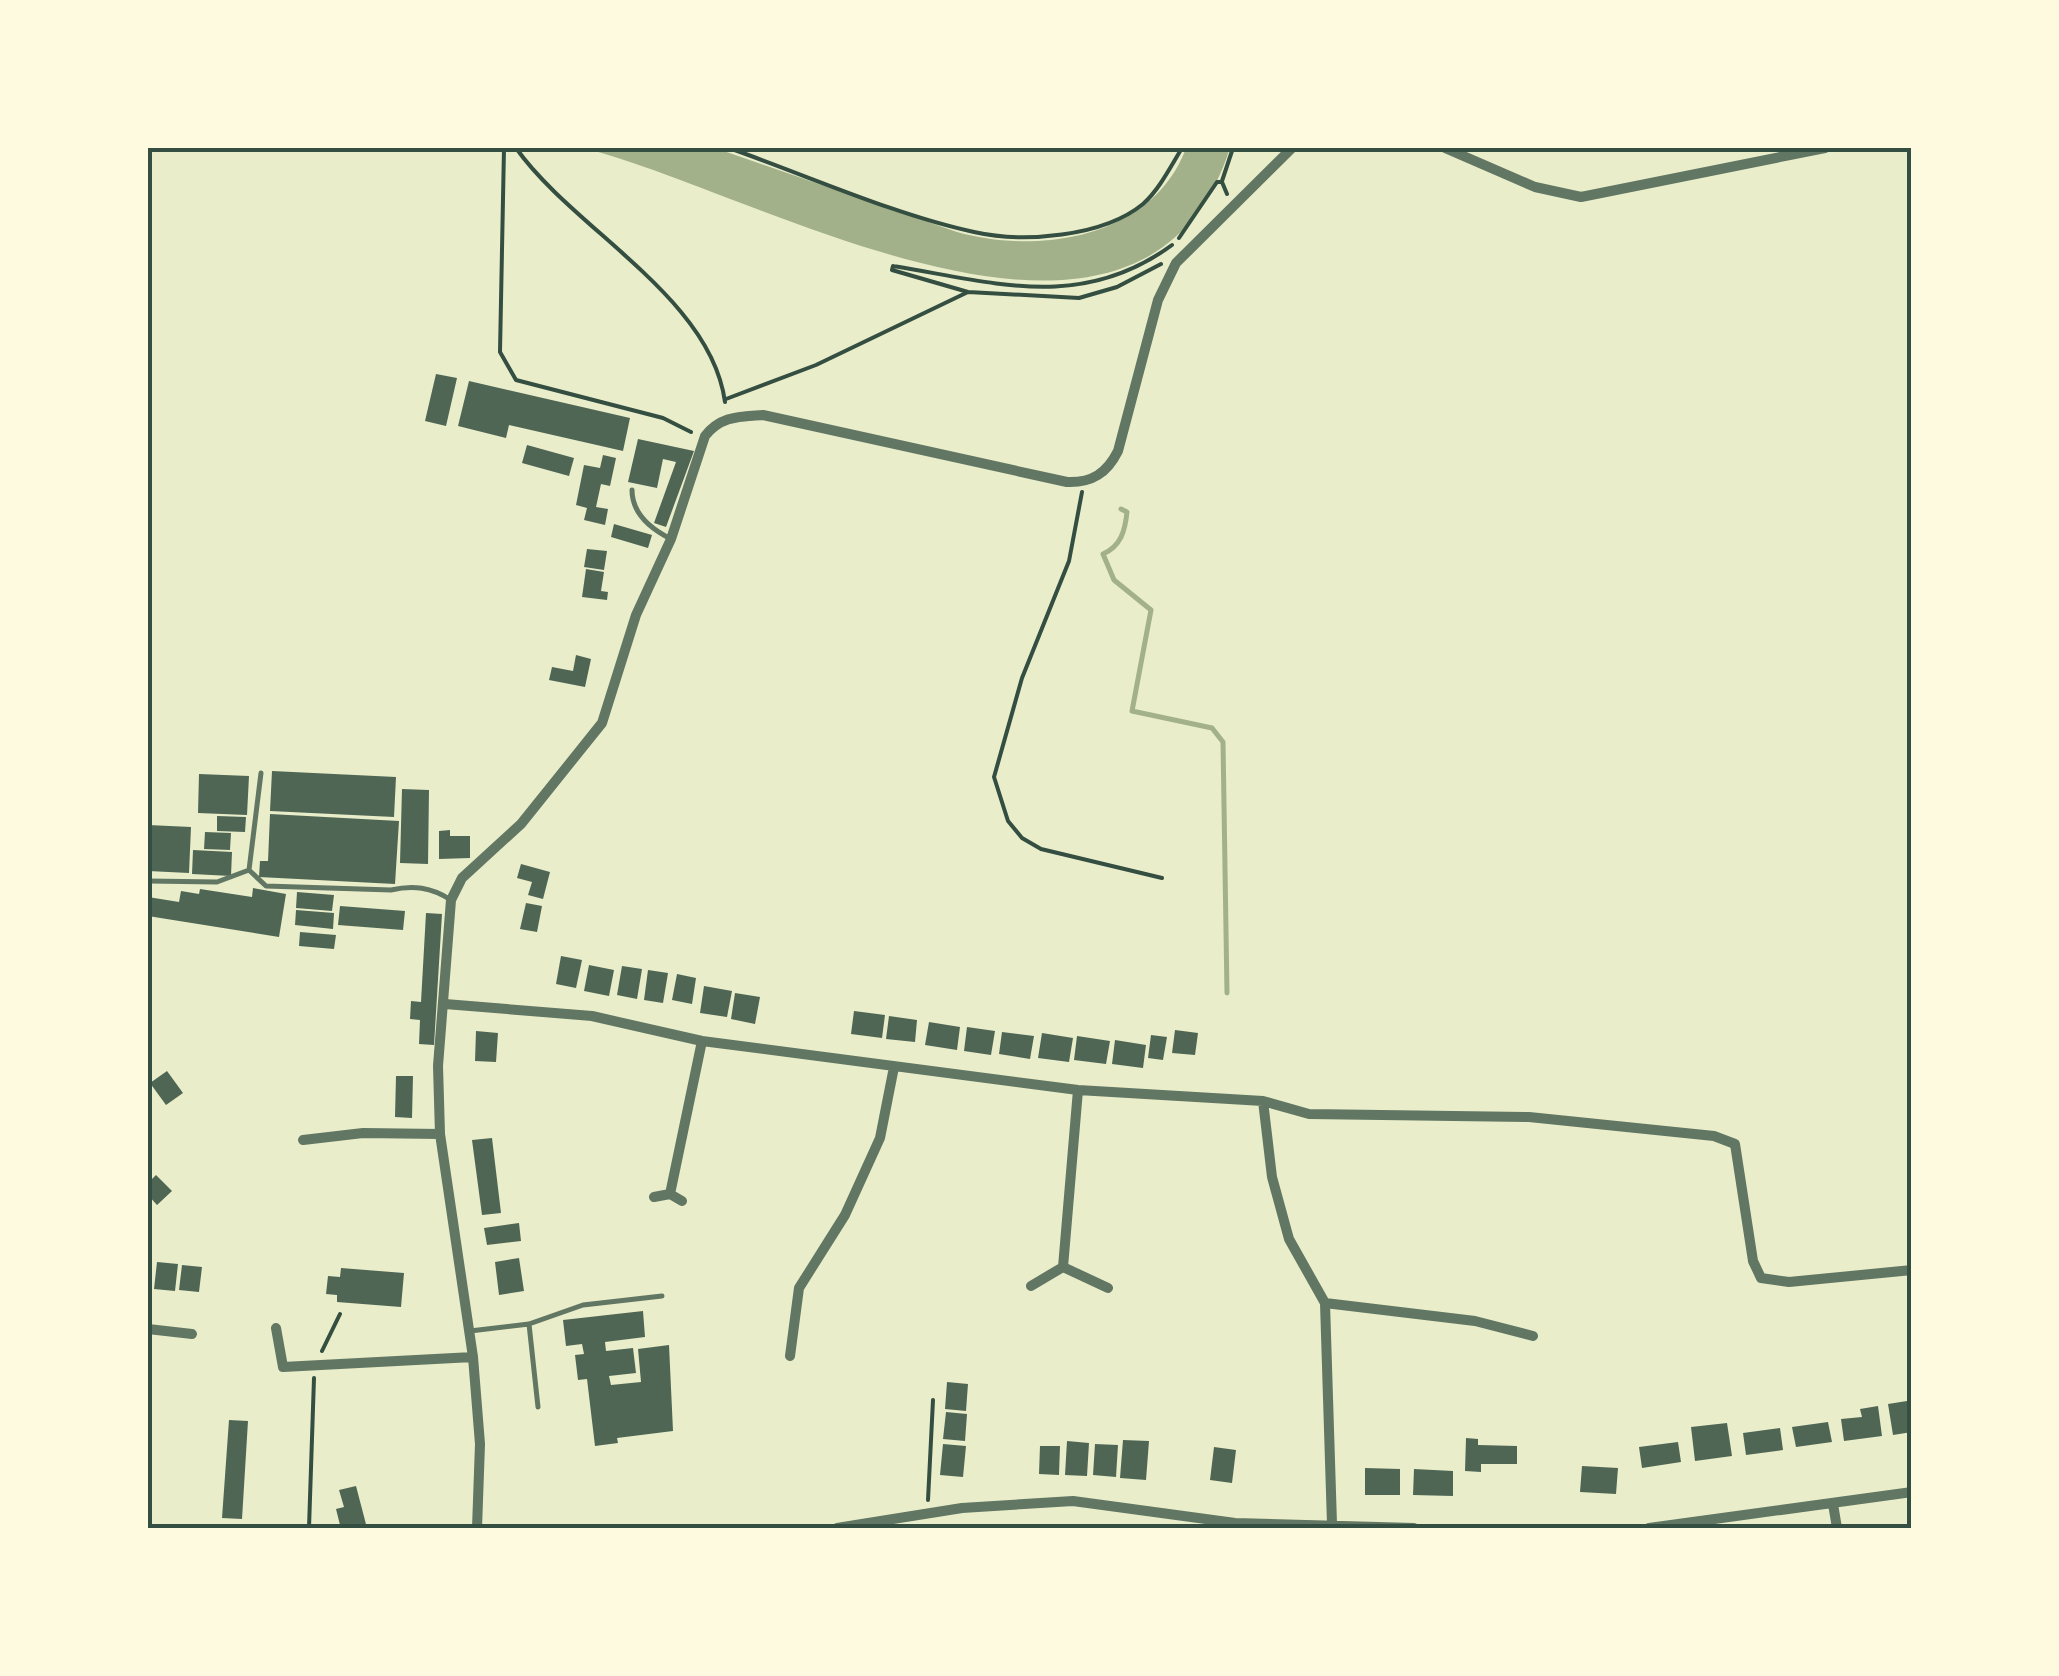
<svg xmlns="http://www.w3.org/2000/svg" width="2059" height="1676" font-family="Merriweather,serif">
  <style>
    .water { fill: #a3b18a }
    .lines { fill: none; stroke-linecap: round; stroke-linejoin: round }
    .stream { stroke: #a3b18a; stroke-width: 5 }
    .building { fill: #4f6655 }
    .path { stroke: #344e41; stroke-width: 4 }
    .service { stroke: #617663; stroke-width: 5 }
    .minor { stroke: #617663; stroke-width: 10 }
    .neatline { fill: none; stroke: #344e41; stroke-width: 4 }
  </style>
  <rect width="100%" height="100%" fill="#e9edc9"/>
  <path class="water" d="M 583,148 L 715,148 L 957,232 C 1039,255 1153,238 1186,148 L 1230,148 C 1141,424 757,190 583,148 Z"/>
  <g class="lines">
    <path class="stream" d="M 1121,509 L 1127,512 C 1125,531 1121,546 1103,554 L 1114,580 L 1151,610 L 1132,711 L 1212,728 L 1223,742 L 1227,993"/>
  </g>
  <path class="building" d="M 436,374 L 457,378 L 446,426 L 425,421 Z
    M 469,381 L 630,418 L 623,451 L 509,425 L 506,438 L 458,426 Z
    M 638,439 L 694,451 L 666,527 L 654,523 L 676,462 L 663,459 L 657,488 L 628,482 Z
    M 527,445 L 574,458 L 569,476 L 522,463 Z
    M 603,455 L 616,458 L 610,486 L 601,484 L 596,507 L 608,509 L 605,525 L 584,520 L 587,508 L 576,505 L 584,465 L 600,468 Z
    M 614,524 L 652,535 L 648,548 L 611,537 Z
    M 587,549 L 607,551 L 604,570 L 584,567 Z
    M 586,569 L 604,572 L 601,591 L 608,592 L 607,600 L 582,597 Z
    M 576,655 L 591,659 L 585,687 L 549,680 L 552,667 L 573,671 Z
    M 272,771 L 396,777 L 394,817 L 270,811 Z
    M 199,774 L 249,776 L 247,815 L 198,813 Z
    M 402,789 L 429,790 L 428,864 L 400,863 Z
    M 270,814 L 399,821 L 395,884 L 259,877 L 260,861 L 268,861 Z
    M 217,816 L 246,817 L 245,832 L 217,831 Z
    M 148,825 L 191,827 L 189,873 L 148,871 Z
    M 450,830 L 450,836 L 470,836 L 470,858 L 439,859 L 439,831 Z
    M 205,832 L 231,833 L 230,850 L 204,849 Z
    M 193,850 L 232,852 L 231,876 L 192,874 Z
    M 521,864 L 550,872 L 543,899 L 528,895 L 532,882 L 517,878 Z
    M 253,888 L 286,894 L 279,937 L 148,916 L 148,897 L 179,902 L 181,891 L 199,894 L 200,889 L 252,897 Z
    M 297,892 L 334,895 L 332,911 L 296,908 Z
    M 526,903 L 542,906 L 537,932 L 520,929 Z
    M 340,906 L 405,911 L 403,930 L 338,925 Z
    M 296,910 L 334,913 L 333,929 L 295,925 Z
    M 426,913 L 442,914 L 434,1045 L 419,1044 L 420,1020 L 410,1019 L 411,1001 L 421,1002 Z
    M 300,932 L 336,935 L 334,949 L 299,946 Z
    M 561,956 L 582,960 L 576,988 L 556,984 Z
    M 589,965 L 614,970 L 609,996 L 584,991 Z
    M 622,966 L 642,969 L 637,999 L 617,995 Z
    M 648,970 L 668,973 L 663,1003 L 644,1000 Z
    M 677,974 L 696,978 L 692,1004 L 672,1000 Z
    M 704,986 L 732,991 L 727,1017 L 700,1013 Z
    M 735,993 L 760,997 L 755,1024 L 731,1019 Z
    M 854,1011 L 885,1015 L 882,1038 L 851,1034 Z
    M 889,1016 L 917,1020 L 915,1042 L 886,1039 Z
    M 929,1022 L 960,1027 L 957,1050 L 925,1045 Z
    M 967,1027 L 995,1031 L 991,1055 L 964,1051 Z
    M 1175,1030 L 1198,1033 L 1195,1055 L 1172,1053 Z
    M 476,1031 L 498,1033 L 496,1062 L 475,1061 Z
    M 1002,1032 L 1034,1036 L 1030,1059 L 999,1054 Z
    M 1042,1033 L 1073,1038 L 1069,1062 L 1038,1058 Z
    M 1151,1035 L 1167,1037 L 1163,1060 L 1148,1058 Z
    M 1077,1036 L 1110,1041 L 1106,1064 L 1074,1060 Z
    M 1115,1040 L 1146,1045 L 1143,1068 L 1112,1064 Z
    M 167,1071 L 183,1093 L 166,1105 L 150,1083 Z
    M 396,1076 L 413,1076 L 412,1118 L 395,1117 Z
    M 492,1138 L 501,1213 L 482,1215 L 472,1140 Z
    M 156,1175 L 172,1191 L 157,1205 L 148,1195 L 148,1183 Z
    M 519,1223 L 521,1241 L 487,1245 L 484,1228 Z
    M 519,1258 L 524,1291 L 499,1295 L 495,1262 Z
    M 157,1262 L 178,1264 L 175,1291 L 154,1289 Z
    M 182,1265 L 202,1267 L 199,1292 L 179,1290 Z
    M 341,1268 L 404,1273 L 401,1307 L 337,1302 L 337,1295 L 326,1294 L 328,1276 L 340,1277 Z
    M 643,1311 L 645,1337 L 605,1342 L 606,1351 L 633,1348 L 636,1373 L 609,1376 L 611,1385 L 641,1382 L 638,1349 L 669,1345 L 673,1431 L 617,1438 L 618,1443 L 595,1446 L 587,1379 L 578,1380 L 575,1355 L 584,1354 L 582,1344 L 566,1346 L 563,1320 Z
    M 947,1382 L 968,1384 L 966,1411 L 945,1409 Z
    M 1907,1401 L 1912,1409 L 1912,1432 L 1893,1435 L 1888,1404 Z
    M 1878,1406 L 1882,1436 L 1844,1441 L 1841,1419 L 1862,1417 L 1860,1409 Z
    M 946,1412 L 967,1414 L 965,1441 L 943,1439 Z
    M 229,1420 L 248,1421 L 242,1519 L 222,1518 Z
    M 1828,1422 L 1832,1442 L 1796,1447 L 1792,1427 Z
    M 1727,1423 L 1732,1456 L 1695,1461 L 1691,1427 Z
    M 1780,1428 L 1783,1450 L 1746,1455 L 1743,1433 Z
    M 1466,1438 L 1478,1439 L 1478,1445 L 1517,1446 L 1517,1464 L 1481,1464 L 1481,1472 L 1465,1471 Z
    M 1123,1440 L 1149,1441 L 1146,1480 L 1120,1478 Z
    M 1067,1441 L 1089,1443 L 1087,1476 L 1065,1475 Z
    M 1678,1442 L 1681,1462 L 1642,1468 L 1639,1447 Z
    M 943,1444 L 966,1446 L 963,1477 L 940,1475 Z
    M 1095,1444 L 1118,1445 L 1116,1477 L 1093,1475 Z
    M 1040,1446 L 1060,1446 L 1059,1475 L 1039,1474 Z
    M 1214,1447 L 1236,1450 L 1232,1483 L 1210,1480 Z
    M 1582,1466 L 1618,1468 L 1616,1494 L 1580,1492 Z
    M 1365,1468 L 1400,1469 L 1400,1495 L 1365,1495 Z
    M 1414,1469 L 1453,1471 L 1453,1496 L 1413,1495 Z
    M 356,1486 L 367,1528 L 332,1528 L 340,1525 L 336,1509 L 344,1507 L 339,1490 Z"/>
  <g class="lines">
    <path class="path" d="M 504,148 L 500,352 L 516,380 L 663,418 L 691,432
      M 516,148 C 573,229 711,297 725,402
      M 729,148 C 806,175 895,215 974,232 C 1023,243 1103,237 1143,204 C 1159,190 1171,166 1182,148
      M 1222,181 L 1233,148
      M 1179,238 L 1217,182 L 1222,182 L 1227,194
      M 893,266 C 993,282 1081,312 1172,245
      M 893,266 L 892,270 L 968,292
      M 726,399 L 816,365 L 968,292 L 1079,298 L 1117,287 L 1161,264
      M 1082,492 L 1069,561 L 1022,678 L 994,777 L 1008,821 L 1022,838 L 1041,849 L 1162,878
      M 322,1351 L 340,1314
      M 928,1500 L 933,1400
      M 309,1528 L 314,1378"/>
    <path class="service" d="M 632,490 C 632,514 651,529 671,539
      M 249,870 L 261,773
      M 148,881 L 217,882 L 249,870 L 266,886 L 391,890 C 413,885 431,887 451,900
      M 529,1324 L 538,1407
      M 470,1331 L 529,1324 L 583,1305 L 662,1296"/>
    <path class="minor" d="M 1445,148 L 1535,187 L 1581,197 L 1825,148
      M 445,1004 L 592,1016 L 702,1041 L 1078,1090 L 1263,1101 L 1309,1114 L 1529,1117 L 1714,1136 L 1735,1144 L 1753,1261 L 1761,1278 L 1789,1282 L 1912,1270
      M 1263,1101 L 1272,1177 L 1289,1239 L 1325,1303 L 1332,1524
      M 303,1140 L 363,1133 L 440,1134
      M 670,1194 L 702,1041
      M 654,1197 L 670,1194 L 682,1201
      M 1063,1267 L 1078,1090
      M 1031,1286 L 1063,1267 L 1108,1288
      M 1325,1303 L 1475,1321 L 1533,1336
      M 276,1328 L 283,1367 L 473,1357
      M 148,1329 L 192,1334
      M 790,1356 L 799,1288 L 845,1215 L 880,1138 L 894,1067
      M 1833,1504 L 1837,1528
      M 477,1528 L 480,1444 L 473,1357 L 440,1134 L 438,1066 L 451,900 L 462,878 L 521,824 L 602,723 L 636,615 L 671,539 L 705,436 C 721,416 738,417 763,415 L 1067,482 C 1092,483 1107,473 1118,451 L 1158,300 L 1176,263 L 1292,148
      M 837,1528 L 962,1508 L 1073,1501 L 1235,1523 L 1414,1528
      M 1649,1528 L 1912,1492"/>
  </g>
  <rect width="2059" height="1676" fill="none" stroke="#fefae0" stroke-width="300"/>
  <rect x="150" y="150" width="1759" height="1376" class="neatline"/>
</svg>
